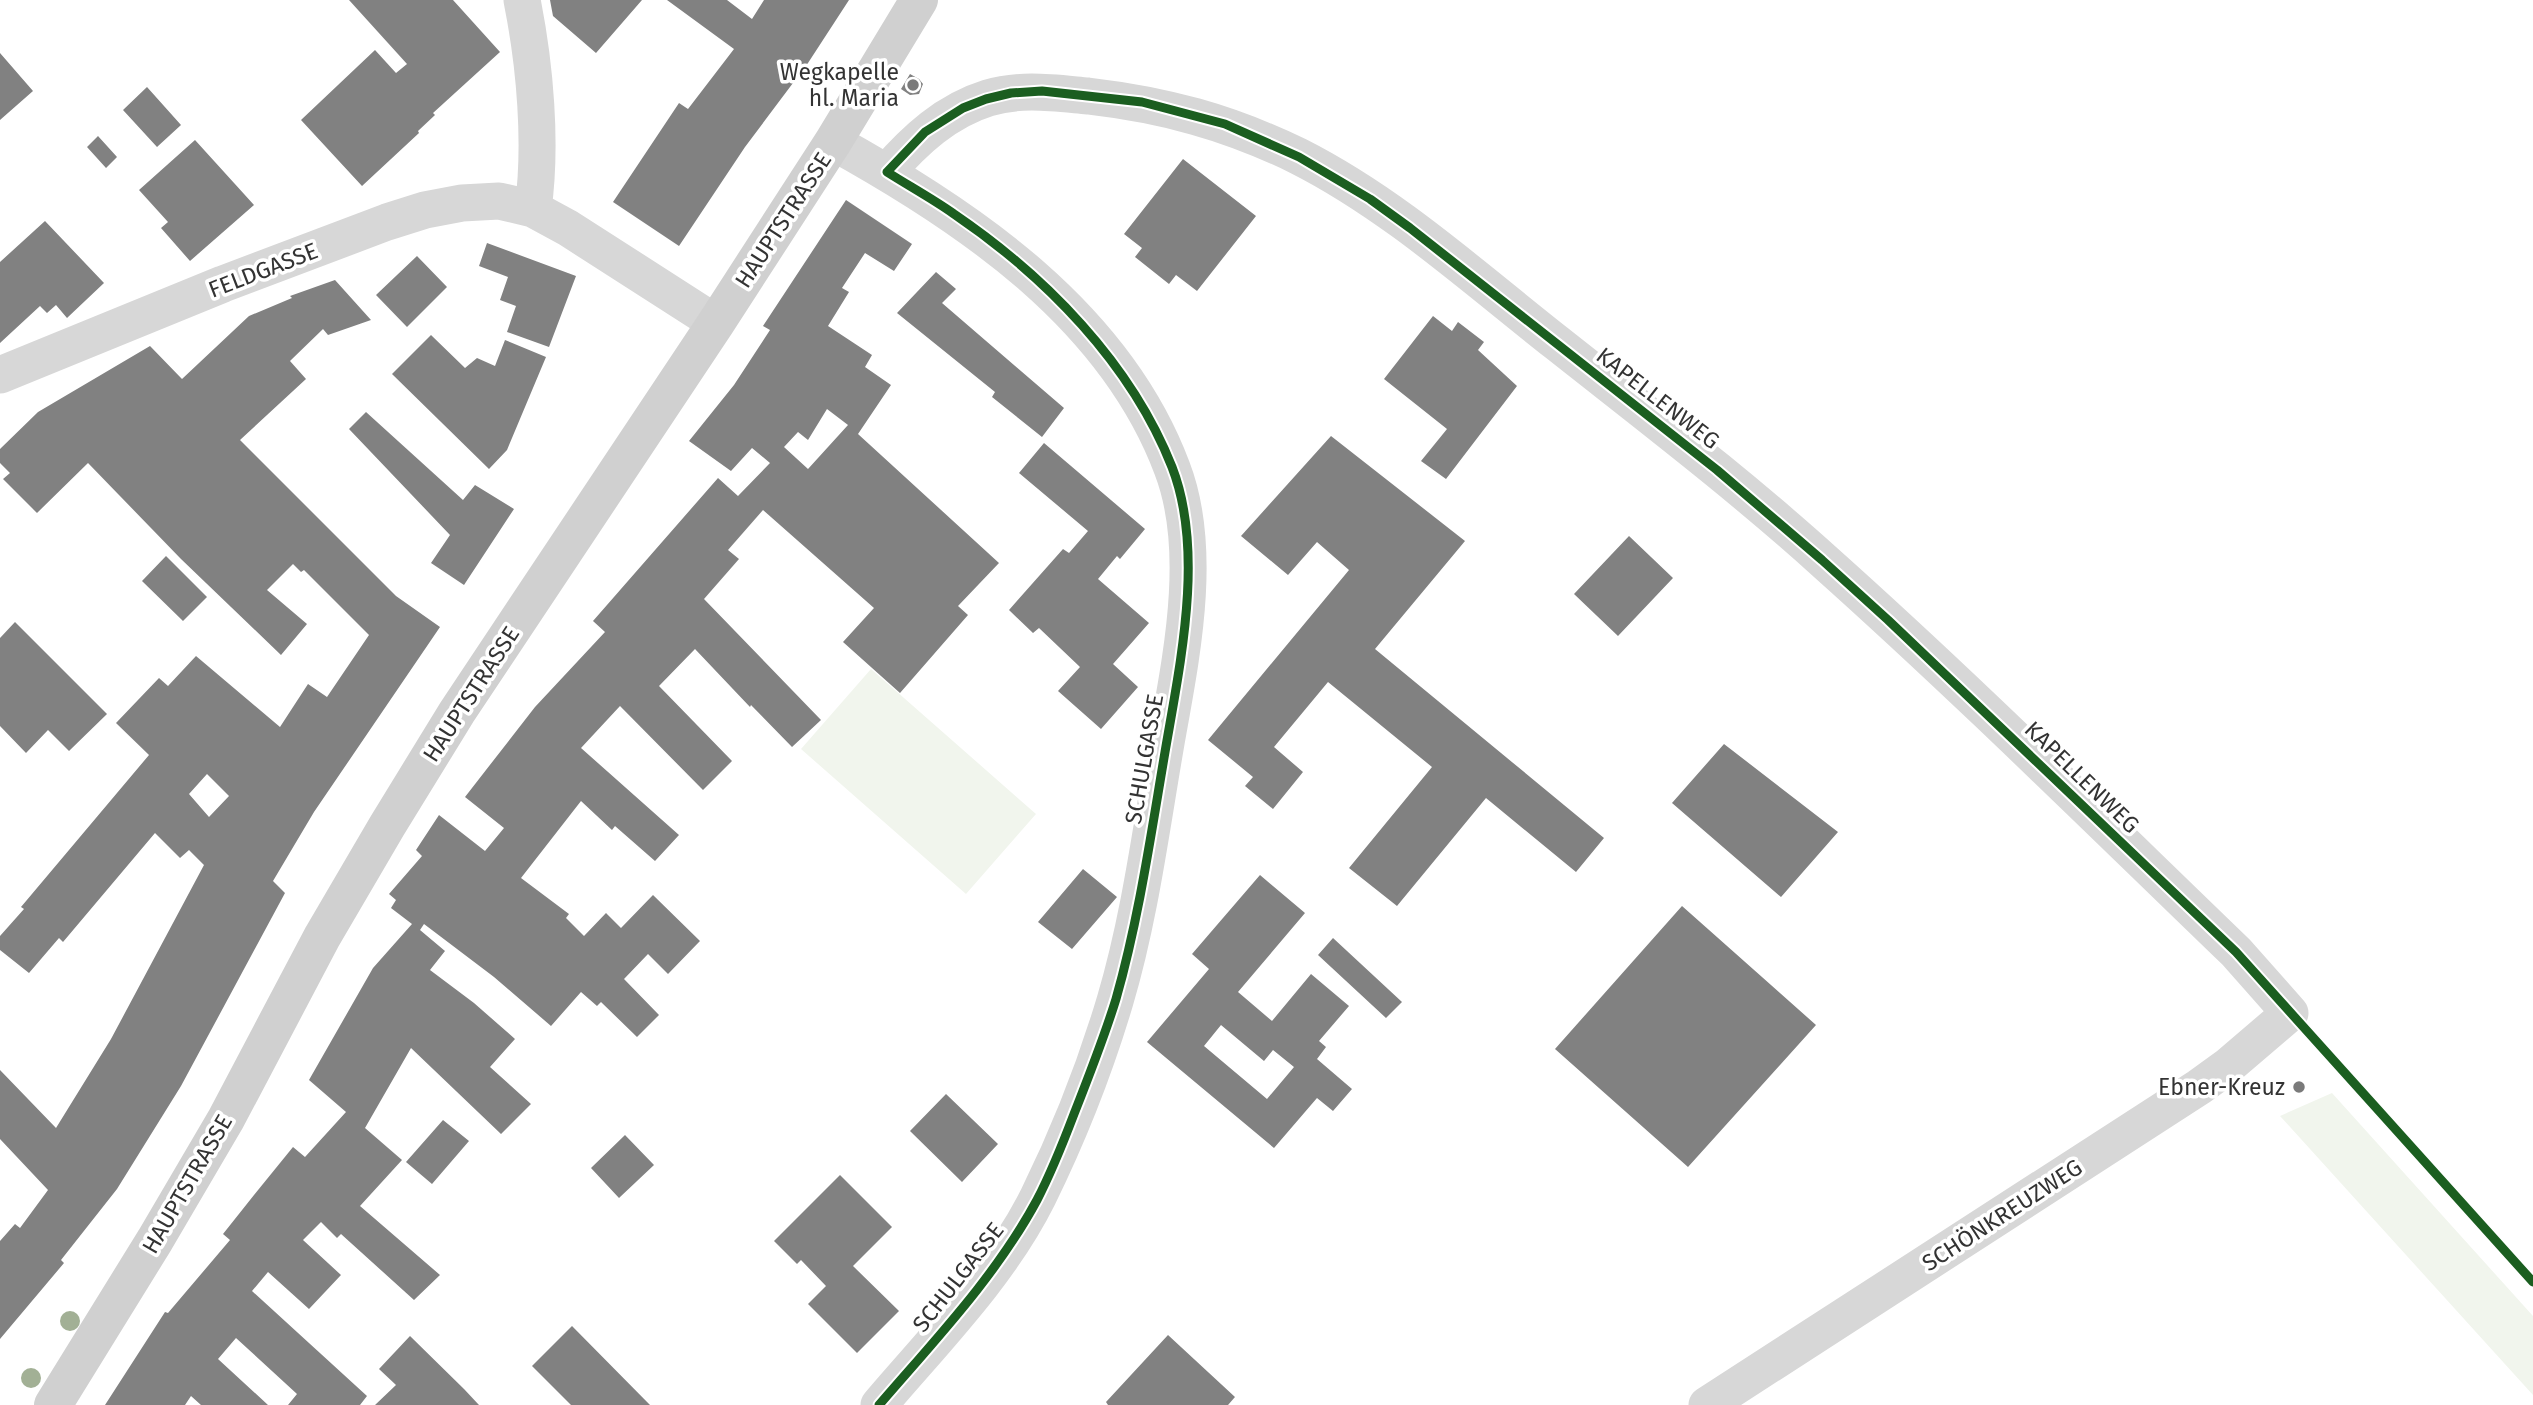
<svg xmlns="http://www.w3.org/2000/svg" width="2533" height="1405" font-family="'Fira Sans',sans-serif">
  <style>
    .green { fill: #f1f5ed }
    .building { fill: #818181; fill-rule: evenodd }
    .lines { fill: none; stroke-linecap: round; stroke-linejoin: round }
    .street { stroke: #d7d7d7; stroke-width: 37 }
    .secondary { stroke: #d0d0d0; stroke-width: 38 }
    .cycleway-casing { stroke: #fff; stroke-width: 13 }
    .cycleway { stroke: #1b5e20; stroke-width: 9 }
    .tree { fill: #a2b095 }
    .poi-dot { fill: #7a7a7a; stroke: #fff; stroke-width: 2.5 }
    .labels { text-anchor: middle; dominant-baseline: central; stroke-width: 7; stroke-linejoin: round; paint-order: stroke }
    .poi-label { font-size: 23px; fill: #333; stroke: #fff; text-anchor: end }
    .street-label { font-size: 23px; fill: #333; stroke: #fff }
  </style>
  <rect width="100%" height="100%" fill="#fff"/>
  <path class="green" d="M 871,669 L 1036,814 L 966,894 L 801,749 Z
    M 2332,1093 L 2533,1316 L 2533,1395 L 2280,1116 Z"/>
  <path class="building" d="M 349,0 L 453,0 L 500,52 L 433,113 L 435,115 L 418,131 L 419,133 L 362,186 L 301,120 L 375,50 L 396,73 L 407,64 Z
    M 550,0 L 642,0 L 596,53 L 553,16 Z
    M 667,0 L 727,0 L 752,19 L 764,0 L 849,0 L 808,63 L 745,147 L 679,246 L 613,202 L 679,103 L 688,109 L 734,49 Z
    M 0,53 L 33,91 L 0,120 Z
    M 910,74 L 919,79 L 923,84 L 919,94 L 910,95 L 901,89 Z
    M 147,87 L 181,125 L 157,147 L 123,110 Z
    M 98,136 L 117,157 L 106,168 L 87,147 Z
    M 195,140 L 254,205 L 190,261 L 161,228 L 168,222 L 139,190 Z
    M 1183,159 L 1256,216 L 1197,291 L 1176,275 L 1169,284 L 1135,257 L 1142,248 L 1124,234 Z
    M 846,200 L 912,244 L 894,271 L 865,253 L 842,288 L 849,292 L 828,326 L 872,355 L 865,367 L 891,385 L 858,434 L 999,563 L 958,606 L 968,615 L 900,693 L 843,642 L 874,608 L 763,510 L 728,550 L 739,559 L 704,599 L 821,720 L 792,747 L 751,705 L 750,707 L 695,649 L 659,686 L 732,761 L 703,790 L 620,706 L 581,748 L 679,835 L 655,861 L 615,826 L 612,830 L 581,801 L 521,878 L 569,914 L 566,918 L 584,936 L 606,913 L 621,928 L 653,895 L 700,941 L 668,974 L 648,954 L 624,979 L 659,1015 L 637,1037 L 601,1002 L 597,1006 L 581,992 L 551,1026 L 494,977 L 424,924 L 420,930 L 445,951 L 430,970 L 474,1003 L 515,1039 L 490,1067 L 531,1104 L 501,1134 L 411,1048 L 365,1128 L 402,1160 L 360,1206 L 440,1275 L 414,1300 L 341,1234 L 337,1238 L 321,1222 L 303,1240 L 341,1275 L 309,1309 L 268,1272 L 252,1291 L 367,1396 L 360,1405 L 288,1405 L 297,1394 L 236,1338 L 218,1359 L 268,1405 L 201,1405 L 191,1396 L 185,1405 L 105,1405 L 165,1312 L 168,1313 L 230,1240 L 223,1234 L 254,1195 L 293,1147 L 305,1157 L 346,1112 L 309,1080 L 373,968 L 412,924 L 391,908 L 396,900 L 389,894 L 422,856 L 416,850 L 439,815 L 485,851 L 504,828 L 465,797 L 535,707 L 605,632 L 593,621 L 718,478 L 738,496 L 770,463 L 752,448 L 731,471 L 689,441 L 734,385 L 770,330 L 763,326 ZM 827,409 L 848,425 L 808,469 L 784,447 L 798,432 L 808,440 Z
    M 45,221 L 104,283 L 67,318 L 56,305 L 47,313 L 40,306 L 0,343 L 0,262 Z
    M 487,243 L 576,276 L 549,347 L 507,332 L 516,306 L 500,300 L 508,277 L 479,266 Z
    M 417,256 L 447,287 L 407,327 L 376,295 Z
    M 936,272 L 956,289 L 942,303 L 1064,408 L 1042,437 L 992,397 L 995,392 L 897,313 Z
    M 335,280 L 371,320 L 328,335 L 323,329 L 290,361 L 306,379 L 240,440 L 396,596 L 440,627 L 314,812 L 273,881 L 285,893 L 181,1086 L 117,1189 L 61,1260 L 64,1263 L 0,1339 L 0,1241 L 15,1224 L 20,1228 L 48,1190 L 0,1139 L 0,1070 L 56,1128 L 111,1039 L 204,865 L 189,850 L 180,858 L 155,833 L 63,942 L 59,938 L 29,973 L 0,950 L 0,936 L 24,909 L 21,907 L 149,755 L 116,723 L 159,678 L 168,686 L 196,656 L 280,727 L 308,684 L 327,697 L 369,635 L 304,570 L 301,572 L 293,564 L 267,590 L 307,624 L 281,655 L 181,559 L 88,463 L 37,513 L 3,479 L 10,473 L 0,463 L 0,449 L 38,412 L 150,346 L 182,379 L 249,316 L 292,298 L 290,296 ZM 207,774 L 229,796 L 209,817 L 189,794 Z
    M 1433,316 L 1452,331 L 1458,322 L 1484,342 L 1478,350 L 1517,386 L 1446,479 L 1421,461 L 1447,429 L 1384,379 Z
    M 431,335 L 465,368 L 477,358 L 495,366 L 505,340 L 546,357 L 507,450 L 489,469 L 392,374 Z
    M 366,412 L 463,500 L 475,485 L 514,509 L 464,585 L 431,563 L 450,535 L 349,429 Z
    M 1331,436 L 1465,541 L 1375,649 L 1604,838 L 1576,872 L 1486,798 L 1397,906 L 1349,868 L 1432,767 L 1328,682 L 1274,747 L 1303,772 L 1273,809 L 1245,786 L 1253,777 L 1208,740 L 1349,570 L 1317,542 L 1288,575 L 1241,536 Z
    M 1044,443 L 1145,529 L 1120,559 L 1117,556 L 1098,579 L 1149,623 L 1113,664 L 1138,687 L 1101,729 L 1058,691 L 1080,667 L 1039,628 L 1033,633 L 1009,610 L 1063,549 L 1069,553 L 1088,531 L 1019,473 Z
    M 1629,536 L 1673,578 L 1618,636 L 1574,594 Z
    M 166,556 L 207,597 L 183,621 L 142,581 Z
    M 15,622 L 107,714 L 69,751 L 48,730 L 26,753 L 0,726 L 0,638 Z
    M 1724,744 L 1838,832 L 1781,897 L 1672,803 Z
    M 1083,869 L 1117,897 L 1072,949 L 1038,922 Z
    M 1260,875 L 1305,913 L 1238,992 L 1272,1021 L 1311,974 L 1349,1006 L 1319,1041 L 1326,1047 L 1317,1059 L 1352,1089 L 1333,1111 L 1317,1098 L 1274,1148 L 1147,1042 L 1209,969 L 1192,954 ZM 1221,1025 L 1264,1061 L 1273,1050 L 1294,1067 L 1267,1099 L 1204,1046 Z
    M 1682,906 L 1816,1025 L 1688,1167 L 1555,1049 Z
    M 1333,938 L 1402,1002 L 1386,1018 L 1318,955 Z
    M 946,1094 L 998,1144 L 962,1182 L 910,1131 Z
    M 443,1120 L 469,1141 L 432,1184 L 406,1162 Z
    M 625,1135 L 654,1165 L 619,1198 L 591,1168 Z
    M 840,1175 L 892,1227 L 853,1266 L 899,1311 L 857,1353 L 808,1304 L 826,1286 L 801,1260 L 797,1264 L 774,1241 Z
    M 572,1326 L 650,1405 L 571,1405 L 532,1366 Z
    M 1168,1335 L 1235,1397 L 1228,1405 L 1108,1405 L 1106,1402 Z
    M 410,1336 L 464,1389 L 479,1405 L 375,1405 L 396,1385 L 379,1369 Z"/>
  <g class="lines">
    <path class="street" d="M 522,0 C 535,65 542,144 533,209
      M 833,142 C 969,217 1115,316 1172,468 C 1204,551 1181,658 1166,743 C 1151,829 1140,917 1115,1001 C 1095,1068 1069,1134 1038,1197 C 999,1275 935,1339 879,1405
      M 887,172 C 915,140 946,111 988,98 C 1021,88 1054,93 1088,96 C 1165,105 1228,122 1298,156 C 1393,204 1474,278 1557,343 C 1648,415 1740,485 1825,562 C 1966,688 2100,821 2236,952 L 2290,1013 L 2228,1066 L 2199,1087 L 1707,1405
      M 0,375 L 223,284 L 387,222 L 425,210 L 462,203 L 499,201 L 533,209 L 568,228 L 716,323"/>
    <path class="secondary" d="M 53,1405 L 155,1240 L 226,1119 L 322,937 L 387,826 L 457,712 L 716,323 L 833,142 L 919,0"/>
    <defs>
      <path id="cycleway" d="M 879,1405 C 935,1340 996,1276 1037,1200 C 1051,1173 1063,1143 1074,1114 C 1089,1076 1104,1038 1116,999 C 1139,918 1151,834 1165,752 C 1180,664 1205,552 1172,467 C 1131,363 1045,276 954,214 C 933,199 909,186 887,172 L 925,132 L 963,108 L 986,99 L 1011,93 L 1042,91 L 1142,102 L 1225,124 L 1299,157 L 1370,199 L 1410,228 L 1717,470 L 1822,560 L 1888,620 L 2236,952 L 2533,1282"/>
    </defs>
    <use href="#cycleway" class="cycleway-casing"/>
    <use href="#cycleway" class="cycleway"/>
  </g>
  <g class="tree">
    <circle cx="70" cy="1321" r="10"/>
    <circle cx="31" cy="1378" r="10"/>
  </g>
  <g class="poi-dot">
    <circle cx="913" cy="85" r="7"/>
    <circle cx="2299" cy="1087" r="7"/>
  </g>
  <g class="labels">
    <g class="poi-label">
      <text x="899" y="72">Wegkapelle<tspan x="899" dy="26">hl. Maria</tspan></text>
      <text x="2285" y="1087">Ebner-Kreuz</text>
    </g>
    <g class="street-label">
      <text transform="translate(783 220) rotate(-57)">HAUPTSTRASSE</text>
      <text transform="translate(263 270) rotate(-21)">FELDGASSE</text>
      <text transform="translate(1658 398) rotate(38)">KAPELLENWEG</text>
      <text transform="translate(471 694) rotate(-57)">HAUPTSTRASSE</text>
      <text transform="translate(1144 759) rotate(-80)">SCHULGASSE</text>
      <text transform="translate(2082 777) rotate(44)">KAPELLENWEG</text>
      <text transform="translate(187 1184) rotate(-60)">HAUPTSTRASSE</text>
      <text transform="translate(2002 1215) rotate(-33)">SCHÖNKREUZWEG</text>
      <text transform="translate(958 1277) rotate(-52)">SCHULGASSE</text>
    </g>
  </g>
</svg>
